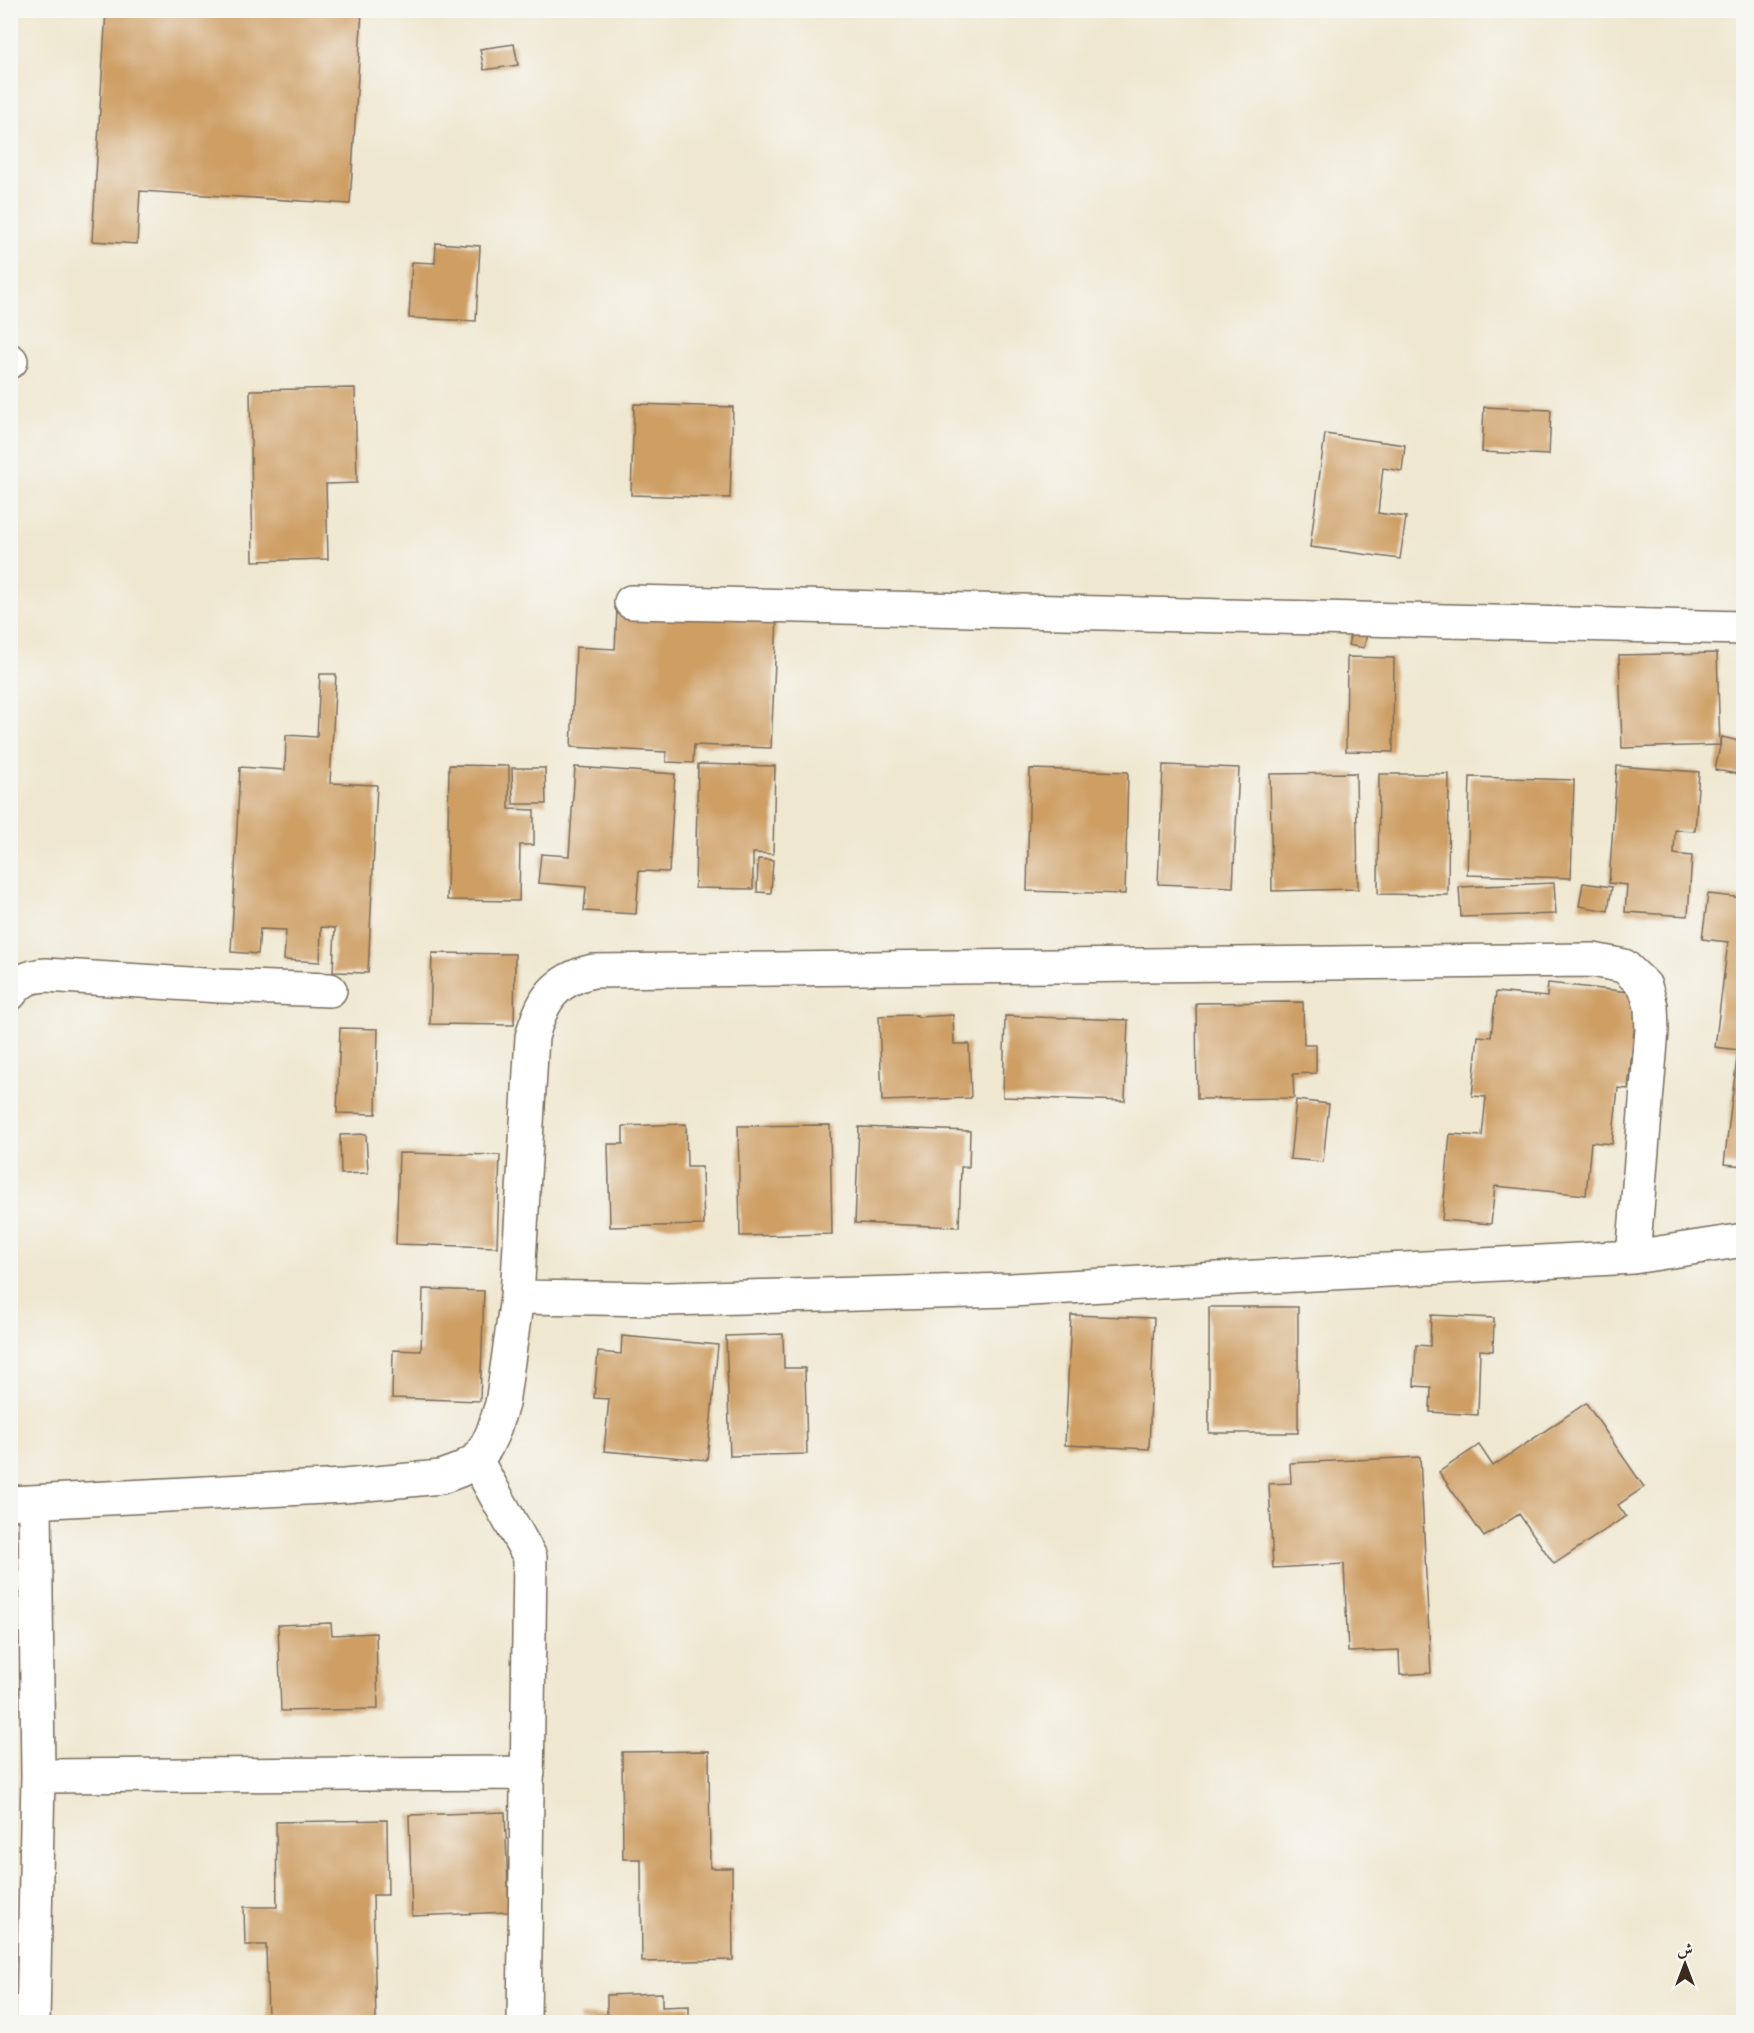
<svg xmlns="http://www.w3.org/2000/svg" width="1754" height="2033" font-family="'Gentium Book Plus',Amiri,serif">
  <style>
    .building { fill: #ce9e63 }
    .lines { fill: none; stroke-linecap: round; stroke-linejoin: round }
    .minor-casing { stroke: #7a6c5c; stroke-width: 36 }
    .minor { stroke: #fff; stroke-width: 33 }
  </style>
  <rect width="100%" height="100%" fill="#f6f6f2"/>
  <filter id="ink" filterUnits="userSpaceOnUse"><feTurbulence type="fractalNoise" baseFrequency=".0167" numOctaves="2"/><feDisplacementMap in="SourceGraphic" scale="12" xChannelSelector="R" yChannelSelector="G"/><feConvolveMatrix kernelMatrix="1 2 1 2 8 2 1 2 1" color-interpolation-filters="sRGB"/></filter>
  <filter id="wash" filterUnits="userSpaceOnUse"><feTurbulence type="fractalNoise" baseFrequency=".008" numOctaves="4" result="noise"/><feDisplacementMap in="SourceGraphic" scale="24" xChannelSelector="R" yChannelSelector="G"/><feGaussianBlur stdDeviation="1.35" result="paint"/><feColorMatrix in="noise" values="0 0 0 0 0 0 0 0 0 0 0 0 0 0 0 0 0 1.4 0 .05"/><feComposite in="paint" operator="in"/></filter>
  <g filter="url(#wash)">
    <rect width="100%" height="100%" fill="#efe7d0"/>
    <g id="blocks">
      <path class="building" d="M 106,10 L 362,10 L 350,204 L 140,191 L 137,244 L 92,241 Z
        M 514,44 L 518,65 L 484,70 L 480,49 Z
        M 436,243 L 480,246 L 476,321 L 409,318 L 412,262 L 435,263 Z
        M 355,388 L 357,483 L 326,484 L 328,559 L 253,561 L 250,390 Z
        M 634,404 L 733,407 L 730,498 L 631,495 Z
        M 1484,407 L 1551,410 L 1549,455 L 1482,452 Z
        M 1325,434 L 1405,445 L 1402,471 L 1383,468 L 1378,513 L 1406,517 L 1400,559 L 1310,547 Z
        M 617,610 L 777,618 L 771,748 L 694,745 L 693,763 L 666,762 L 666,752 L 571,747 L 576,647 L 615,649 Z
        M 1354,618 L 1370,621 L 1364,648 L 1348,645 Z
        M 1717,653 L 1720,745 L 1622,748 L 1619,655 Z
        M 1347,657 L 1394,658 L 1393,752 L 1346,751 Z
        M 320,674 L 336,674 L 330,783 L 377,785 L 368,973 L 333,972 L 335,928 L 321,927 L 320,962 L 284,960 L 286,930 L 260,929 L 258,954 L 231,952 L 240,767 L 285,770 L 286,735 L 317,737 Z
        M 1722,737 L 1744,742 L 1744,775 L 1715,770 Z
        M 698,764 L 775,766 L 773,854 L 753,853 L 753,889 L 695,888 Z
        M 449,765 L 509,766 L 509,809 L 534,810 L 534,845 L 520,845 L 519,901 L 447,900 Z
        M 1163,765 L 1239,768 L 1233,887 L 1158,884 Z
        M 1617,766 L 1699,772 L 1695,831 L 1675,830 L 1674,854 L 1692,856 L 1688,916 L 1625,912 L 1627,885 L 1609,883 Z
        M 575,767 L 675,774 L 669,872 L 639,871 L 636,914 L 584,911 L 586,887 L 538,883 L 541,854 L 569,856 Z
        M 512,768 L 545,768 L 546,804 L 513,804 Z
        M 1030,769 L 1128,772 L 1125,894 L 1027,891 Z
        M 1356,773 L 1358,889 L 1272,891 L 1270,774 Z
        M 1379,774 L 1449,774 L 1448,895 L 1378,894 Z
        M 1470,777 L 1574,780 L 1571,878 L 1467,875 Z
        M 758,859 L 773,860 L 771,893 L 757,892 Z
        M 1554,883 L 1556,914 L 1461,917 L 1459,887 Z
        M 1583,883 L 1612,887 L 1608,911 L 1579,906 Z
        M 1708,894 L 1744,898 L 1744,1166 L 1724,1164 L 1738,1050 L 1715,1047 L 1728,942 L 1702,939 Z
        M 432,953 L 515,954 L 514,1025 L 430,1024 Z
        M 1548,983 L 1638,993 L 1628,1089 L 1618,1088 L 1612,1144 L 1591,1142 L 1586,1195 L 1495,1186 L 1491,1224 L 1442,1220 L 1450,1134 L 1482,1136 L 1486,1097 L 1472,1096 L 1478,1036 L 1491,1037 L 1496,992 L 1547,997 Z
        M 1303,1002 L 1304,1045 L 1316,1045 L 1316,1073 L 1293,1074 L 1294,1098 L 1197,1099 L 1196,1003 Z
        M 917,1015 L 917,1017 L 953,1015 L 954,1044 L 969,1044 L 971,1098 L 882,1101 L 879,1016 Z
        M 1005,1016 L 1128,1020 L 1125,1101 L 1003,1097 Z
        M 340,1028 L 378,1029 L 376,1114 L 337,1113 Z
        M 1296,1100 L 1329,1104 L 1323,1162 L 1290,1159 Z
        M 686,1124 L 687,1167 L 702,1167 L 704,1225 L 610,1227 L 608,1144 L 623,1144 L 623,1126 Z
        M 830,1125 L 832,1234 L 740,1236 L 738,1126 Z
        M 859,1127 L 970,1131 L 969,1167 L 961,1167 L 959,1227 L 855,1223 Z
        M 366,1134 L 368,1173 L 341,1174 L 340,1135 Z
        M 399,1153 L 500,1155 L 497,1247 L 396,1244 Z
        M 423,1289 L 484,1291 L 480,1401 L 392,1398 L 393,1350 L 421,1351 Z
        M 1209,1307 L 1298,1307 L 1298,1433 L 1209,1433 Z
        M 1071,1315 L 1154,1318 L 1149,1449 L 1065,1445 Z
        M 1431,1315 L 1494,1318 L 1493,1351 L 1480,1350 L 1478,1415 L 1430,1412 L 1431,1387 L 1414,1386 L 1416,1345 L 1430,1346 Z
        M 783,1334 L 784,1368 L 805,1368 L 807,1454 L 730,1456 L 726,1336 Z
        M 622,1336 L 718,1345 L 707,1460 L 604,1451 L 609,1399 L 594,1398 L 598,1352 L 621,1354 Z
        M 1586,1403 L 1644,1487 L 1618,1505 L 1626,1516 L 1554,1564 L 1519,1514 L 1484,1537 L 1439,1472 L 1479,1445 L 1493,1466 Z
        M 1420,1457 L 1431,1673 L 1400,1675 L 1399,1650 L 1348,1652 L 1344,1564 L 1273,1568 L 1269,1484 L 1291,1483 L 1290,1463 Z
        M 331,1623 L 332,1635 L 376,1633 L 378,1709 L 281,1711 L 278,1625 Z
        M 709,1751 L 710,1868 L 732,1868 L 733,1960 L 642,1962 L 641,1859 L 623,1859 L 622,1752 Z
        M 505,1812 L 509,1912 L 412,1916 L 409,1815 Z
        M 387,1820 L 388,1895 L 373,1895 L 376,2021 L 268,2022 L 266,1945 L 245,1945 L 244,1907 L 277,1907 L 276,1822 Z
        M 662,1993 L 662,2007 L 689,2006 L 689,2022 L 580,2022 L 579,2016 L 607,2015 L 607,1995 Z"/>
    </g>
  </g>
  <g filter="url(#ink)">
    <use href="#blocks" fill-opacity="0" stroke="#7a6c5c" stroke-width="1.5"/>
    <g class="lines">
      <defs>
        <path id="minor" d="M 10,361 L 11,361
          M 631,602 L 1744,628
          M 10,994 C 20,980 30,976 46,975 L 220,986 L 330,990
          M 517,1297 L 532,1037 C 542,1000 554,980 593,971 L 1593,960 L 1624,966 L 1645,986 L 1651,1006 L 1652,1030 L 1633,1257
          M 476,1460 L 530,1557 L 524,2022
          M 10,1503 L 344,1486 L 441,1477 L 460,1470 L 476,1460 L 486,1447 L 493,1432 L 502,1404 L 517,1297 L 667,1299 L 1011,1290 L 1633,1257 L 1744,1240
          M 38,1776 L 528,1773
          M 33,2022 L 38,1776 L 35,1502"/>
      </defs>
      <use href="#minor" class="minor-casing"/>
      <use href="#minor" class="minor"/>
    </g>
  </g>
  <rect width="1754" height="2033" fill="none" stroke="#f6f6f2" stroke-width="36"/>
  <g transform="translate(1685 1964)" stroke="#f6f6f2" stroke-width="4.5" paint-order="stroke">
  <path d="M0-4.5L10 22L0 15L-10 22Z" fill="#3b2a1e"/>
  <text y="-9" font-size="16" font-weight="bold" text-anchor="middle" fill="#3b2a1e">ش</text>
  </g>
</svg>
